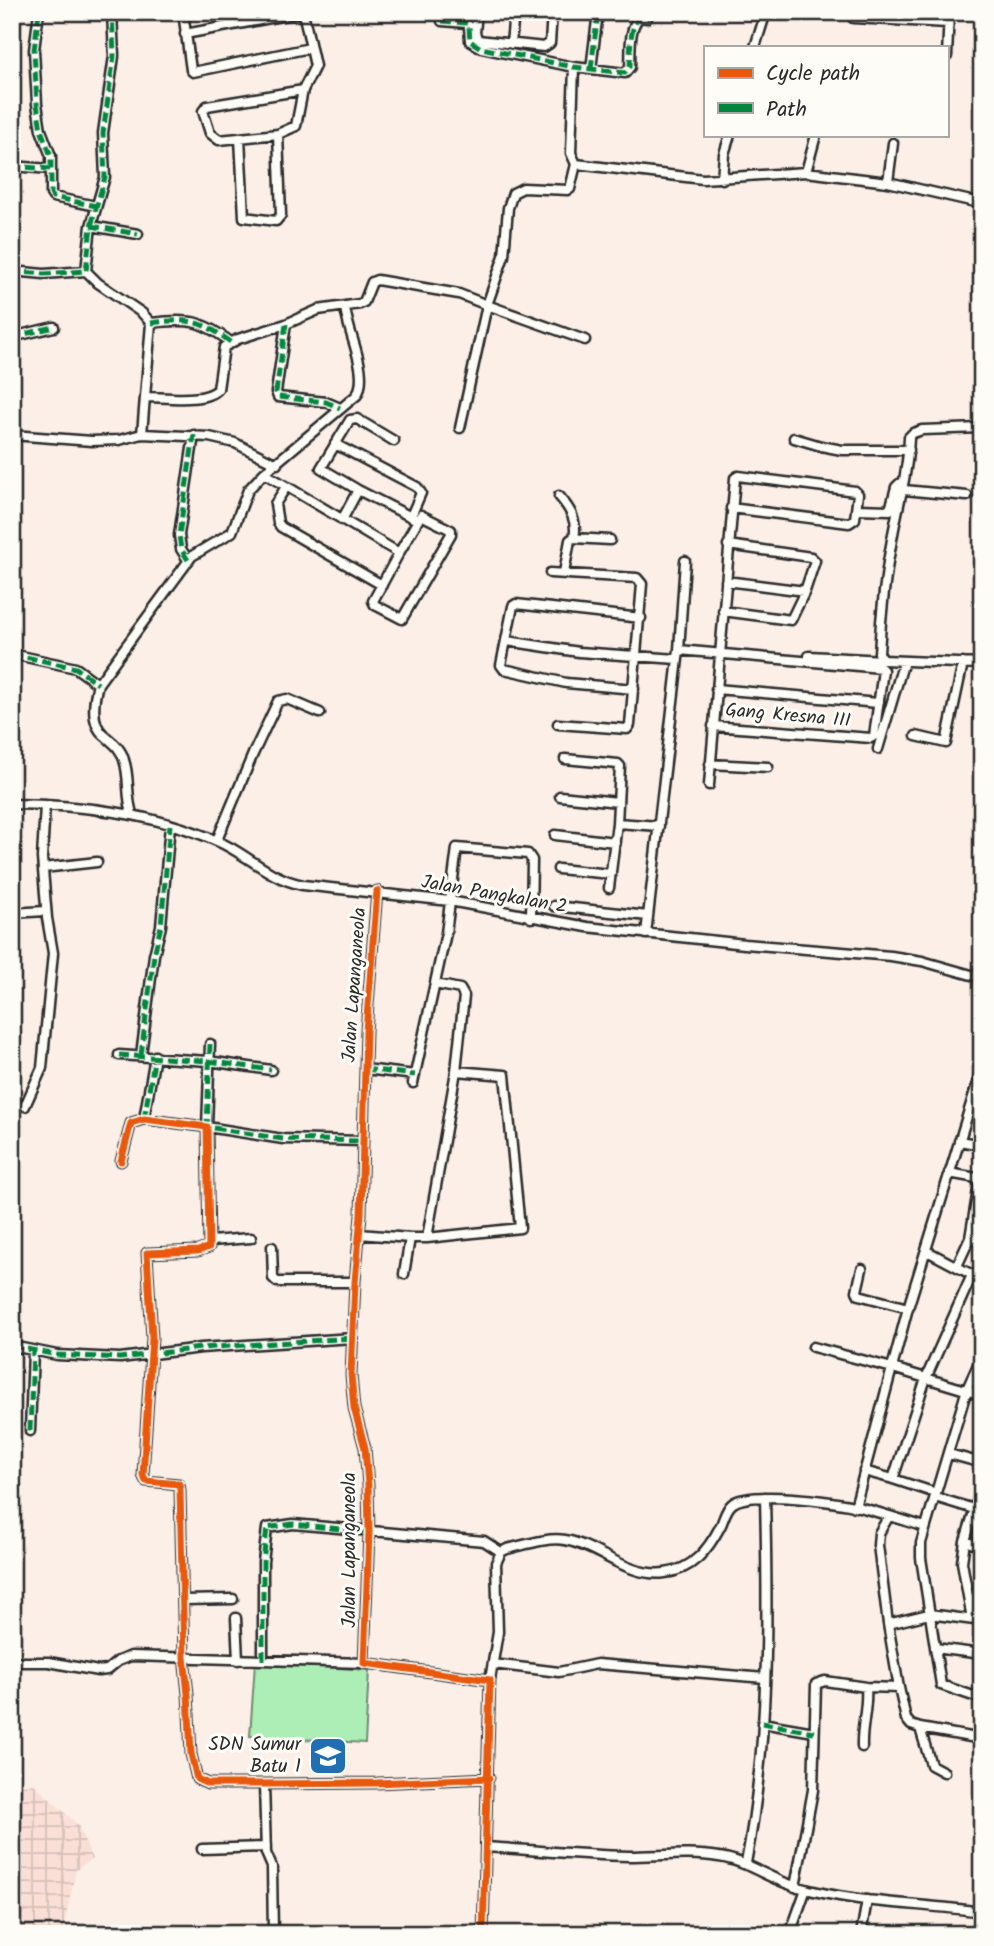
<svg xmlns="http://www.w3.org/2000/svg" width="994" height="1946" font-family="Kalam,sans-serif">
  <style>
    .industrial { fill: url(#industrial-grid) }
    .garden { fill: #adedb6; stroke: #6c8c70; stroke-width: 2 }
    .lines { fill: none; stroke-linecap: round; stroke-linejoin: round }
    .minor-casing { stroke: #2b2b2b; stroke-width: 13 }
    .minor { stroke: #fdfcf7; stroke-width: 8 }
    .quiet { stroke: #00873e; stroke-width: 5; stroke-dasharray: 10 5; stroke-linecap: butt }
    .cycleway-casing { stroke: #fdfcf7; stroke-width: 11 }
    .cycleway { stroke: #e8590c; stroke-width: 7 }
    .labels { text-anchor: middle; dominant-baseline: central; stroke-width: 6; stroke-linejoin: round; paint-order: stroke }
    .street-label { font-size: 19px; fill: #2b2b2b; stroke: #fdfcf7 }
    .poi-label { font-size: 19px; fill: #2b2b2b; stroke: #fdfcf7; text-anchor: end }
  </style>
  <defs>
    <pattern id="industrial-grid" width="8" height="8" patternUnits="userSpaceOnUse" patternTransform="scale(1.75)"><rect width="8" height="8" fill="#f9dfd6"/><path d="M0 4h8M4 0v8" fill="none" stroke="#d6c0b8"/></pattern>
  </defs>
  <rect width="100%" height="100%" fill="#fbefe8"/>
  <filter id="ink" filterUnits="userSpaceOnUse"><feTurbulence type="fractalNoise" baseFrequency=".0143" numOctaves="2"/><feDisplacementMap in="SourceGraphic" scale="14" xChannelSelector="R" yChannelSelector="G"/><feConvolveMatrix kernelMatrix="1 2 1 2 8 2 1 2 1" color-interpolation-filters="sRGB"/></filter>
  <g filter="url(#ink)">
    <path class="industrial" d="M 34,1784 L 78,1825 L 92,1859 L 76,1870 L 62,1934 L 12,1934 L 12,1786 Z"/>
    <path class="garden" d="M 255,1663 L 369,1670 L 365,1743 L 250,1736 Z"/>
    <g class="lines">
      <defs>
        <path id="minor" d="M 39,12 L 34,50 L 37,104 L 41,130 L 51,156 L 51,194 L 53,197 L 96,206
          M 183,12 L 191,70 L 193,72 L 310,48
          M 477,12 L 475,33 L 478,40 L 544,47 L 550,43 L 552,12
          M 853,12 L 853,18 L 948,23
          M 442,21 L 467,23 L 469,27 L 470,41 L 481,48 L 574,67 L 625,73 L 630,67 C 631,52 628,27 640,17 L 647,18 L 648,12
          M 185,34 L 303,12
          M 511,44 L 514,12
          M 755,47 L 766,12
          M 947,56 L 949,12
          M 574,67 L 571,153 L 576,164 L 703,179 L 806,172 L 888,182 L 975,202 L 982,198
          M 591,69 L 598,12
          M 303,90 L 207,106 L 203,111 L 210,133 L 219,140 L 278,134 L 296,126 L 303,90 L 315,66 L 303,12
          M 240,138 L 244,217 L 276,221 L 281,215 L 278,134
          M 12,166 L 50,169
          M 806,172 L 816,135
          M 722,179 L 724,154 L 730,135
          M 888,182 L 893,143
          M 91,226 L 138,234
          M 12,271 L 44,274 L 86,271
          M 86,271 L 91,226 L 105,177 L 103,133 L 114,56 L 112,12
          M 151,323 C 190,318 201,320 232,343
          M 286,324 L 276,392 L 278,397 L 326,402 L 340,408
          M 12,337 L 54,327
          M 146,397 C 165,397 206,403 218,389 L 224,347 L 238,339 L 286,324 L 318,310 L 360,304 L 364,302 L 372,282 L 377,280 L 459,294 L 487,305 L 504,256 L 508,208 L 513,193 L 523,188 L 568,190 L 570,189 L 576,164
          M 460,428 L 487,305 L 585,340
          M 982,428 L 922,430 L 913,433 L 909,437 C 908,471 899,501 893,534 C 885,574 881,613 879,653 L 883,660 L 982,664
          M 142,434 L 209,437 L 235,443 L 277,464
          M 12,435 L 92,441 L 119,440 L 142,434 L 151,323 L 142,313 L 98,283 L 86,271
          M 794,438 L 821,446 L 842,450 L 909,450
          M 394,441 L 357,419 L 350,420 L 321,468 L 358,490 L 417,520
          M 335,444 L 417,487 L 421,493 L 411,516
          M 264,473 L 399,553 L 373,601 L 375,605 L 402,619 L 451,534 L 451,530 L 421,515 L 399,553
          M 286,487 L 275,504 L 278,523 L 281,527 L 382,585
          M 559,496 C 570,509 578,521 574,538
          M 857,509 L 890,510 L 896,487 L 899,484 L 904,490 L 967,496
          M 342,520 L 358,490
          M 188,560 L 181,549 L 179,535 L 194,435
          M 550,573 L 637,578 L 642,584 L 630,725 L 627,729 L 558,724
          M 564,573 L 570,540 L 573,538 L 610,540
          M 726,581 L 805,591
          M 723,611 L 791,620 L 805,591 L 815,561 L 811,557 L 728,545
          M 507,641 L 579,652 L 677,659
          M 679,650 L 685,561
          M 12,654 L 76,668 L 98,684
          M 809,656 L 883,660
          M 634,689 L 566,683 L 504,669 L 501,665 L 513,606 L 516,604 L 641,618
          M 716,689 L 878,703
          M 916,736 L 946,743 L 963,663
          M 878,749 L 904,661
          M 565,759 L 618,764 L 620,766 L 617,823 L 609,888
          M 710,764 L 768,767
          M 709,785 L 735,478 L 738,476 L 855,491 L 858,494 L 855,519 L 849,523 L 731,508
          M 560,796 L 618,802
          M 12,804 C 82,805 153,813 217,841 C 248,854 267,878 303,885 L 450,901 L 587,927 L 745,944 L 891,956 L 922,961 L 982,978
          M 132,813 C 126,796 130,777 124,760 C 121,748 113,743 104,735 C 90,723 94,699 98,684 L 192,556 L 232,532 L 248,490 L 264,473 L 357,395 C 370,371 347,334 345,306
          M 617,823 L 659,826
          M 555,835 L 615,842
          M 217,840 L 253,754 L 278,701 L 287,699 L 320,713
          M 43,868 L 97,862
          M 558,869 L 611,874
          M 377,891 L 366,1031 L 361,1215 L 355,1282 L 351,1375 L 354,1408 L 365,1448 L 368,1485 L 369,1532 L 364,1663 L 490,1680 L 483,1934
          M 554,906 L 648,916
          M 12,913 L 46,911
          M 646,934 L 679,650 L 881,668 L 883,670 L 874,736 L 871,738 L 713,726
          M 210,1044 L 207,1127 L 283,1139 L 362,1141
          M 119,1055 L 208,1061 L 271,1070
          M 141,1055 L 154,955 L 161,926 L 170,825
          M 365,1069 L 415,1075
          M 413,1083 L 446,933 L 457,848 L 528,854 L 532,860 L 531,918
          M 971,1104 L 982,1105
          M 25,1106 L 42,1068 L 53,953 L 47,918 L 42,858 L 45,805
          M 144,1119 L 155,1056
          M 959,1141 L 982,1145
          M 121,1161 L 131,1123 L 144,1119 L 207,1127 L 209,1247 L 198,1251 L 147,1253 L 152,1338 L 143,1475 L 146,1481 L 179,1484 L 180,1490 L 184,1657 L 188,1694 L 191,1754 L 197,1779 L 208,1784 L 264,1784 L 377,1783 L 489,1778
          M 949,1173 L 982,1179
          M 359,1234 L 410,1238
          M 427,1238 L 520,1228 L 505,1075 L 456,1071
          M 970,1238 L 982,1241
          M 210,1241 L 251,1238
          M 272,1247 L 273,1278 L 277,1282 L 355,1282
          M 927,1251 L 982,1280
          M 957,1266 L 970,1238 L 980,1178
          M 862,1269 L 857,1291 L 859,1295 L 908,1308
          M 404,1274 L 410,1238 L 427,1238 L 456,1071 L 464,996 L 460,989 L 435,984
          M 12,1346 L 57,1355 L 120,1358 L 201,1348 L 353,1338
          M 813,1347 L 896,1369 L 982,1395
          M 982,1356 L 967,1389 L 921,1543 L 921,1558 L 941,1685 L 982,1699
          M 30,1431 L 33,1351
          M 949,1454 L 982,1463
          M 864,1471 L 893,1479 L 926,1378 L 972,1275
          M 893,1479 L 936,1493
          M 935,1497 L 974,1509
          M 855,1507 L 908,1308 L 982,1068
          M 889,1516 L 879,1533 L 878,1545 L 888,1624 L 899,1688 L 906,1719 L 911,1725 L 920,1728 L 931,1765 L 944,1772
          M 965,1541 L 982,1547
          M 184,1600 L 233,1599
          M 973,1613 L 982,1567
          M 236,1618 L 238,1660
          M 972,1619 L 962,1562 L 965,1541 L 982,1486
          M 888,1624 L 929,1614 L 982,1621
          M 935,1648 L 982,1654
          M 263,1660 L 263,1562 L 267,1528 L 293,1524 L 484,1541 L 501,1552
          M 12,1662 L 49,1662 L 98,1671 L 107,1670 L 118,1661 L 131,1656 L 364,1663
          M 493,1664 L 559,1672 L 597,1664 L 765,1678
          M 490,1680 L 498,1632 L 496,1563 L 501,1552 L 507,1549 C 525,1545 547,1537 565,1540 C 599,1546 628,1578 665,1573 C 692,1570 708,1550 720,1527 C 724,1520 725,1510 732,1504 C 749,1489 836,1502 859,1507 C 881,1513 903,1520 925,1527
          M 762,1723 L 814,1732
          M 920,1728 L 982,1739
          M 978,1738 L 982,1705
          M 862,1747 C 861,1726 868,1708 866,1687
          M 264,1784 L 266,1853 L 272,1867 L 273,1934
          M 486,1847 C 534,1850 582,1855 629,1856 C 659,1856 690,1852 719,1857 C 748,1861 770,1880 798,1887 C 858,1904 921,1903 982,1912
          M 202,1849 L 266,1847
          M 746,1863 C 769,1743 768,1619 765,1497
          M 795,1887 L 813,1790 L 816,1684 L 825,1681 L 866,1687 L 899,1688
          M 790,1934 L 806,1889
          M 861,1934 L 867,1900"/>
      </defs>
      <use href="#minor" class="minor-casing"/>
      <use href="#minor" class="minor"/>
      <path class="quiet" d="M 39,12 L 34,50 L 37,104 L 41,130 L 51,156 L 51,194 L 53,197 L 96,206
        M 442,21 L 467,23 L 469,27 L 470,41 L 481,48 L 574,67 L 625,73 L 630,67 C 631,52 628,27 640,17 L 647,18 L 648,12
        M 591,69 L 598,12
        M 12,166 L 50,169
        M 91,226 L 138,234
        M 12,271 L 44,274 L 86,271 L 91,226 L 105,177 L 103,133 L 114,56 L 112,12
        M 151,323 C 190,318 201,320 232,343
        M 286,324 L 276,392 L 278,397 L 326,402 L 340,408
        M 12,337 L 54,327
        M 188,560 L 181,549 L 179,535 L 194,435
        M 12,654 L 76,668 L 98,684
        M 210,1044 L 207,1127 L 283,1139 L 362,1141
        M 119,1055 L 208,1061 L 271,1070
        M 141,1055 L 154,955 L 161,926 L 170,825
        M 365,1069 L 415,1075
        M 144,1119 L 155,1056
        M 12,1346 L 57,1355 L 120,1358 L 201,1348 L 353,1338
        M 30,1431 L 33,1351
        M 263,1660 L 263,1562 L 267,1528 L 293,1524 L 369,1532
        M 762,1723 L 814,1732"/>
      <defs>
        <path id="cycleway" d="M 377,891 L 366,1031 L 361,1215 L 355,1282 L 351,1375 L 354,1408 L 365,1448 L 368,1485 L 369,1532 L 364,1663 L 490,1680 L 483,1934
          M 121,1161 L 131,1123 L 144,1119 L 207,1127 L 209,1247 L 198,1251 L 147,1253 L 152,1338 L 143,1475 L 146,1481 L 179,1484 L 180,1490 L 184,1657 L 188,1694 L 191,1754 L 197,1779 L 208,1784 L 264,1784 L 377,1783 L 489,1778"/>
      </defs>
      <use href="#cycleway" class="cycleway-casing"/>
      <use href="#cycleway" class="cycleway"/>
    </g>
  </g>
  <defs>
    <symbol id="school-square" viewBox="-11 -11 22 22"><rect x="-9" y="-9" width="18" height="18" rx="4" fill="#1f6fb2" stroke="#fdfcf7"/><path d="M0-5L7-2L0 1L-7-2ZM-4 1L0 2.5L4 1V4Q0 6-4 4Z" fill="#fff"/></symbol>
  </defs>
  <g fill-rule="evenodd">
    <use href="#school-square" x="306" y="1734" width="44" height="44"/>
  </g>
  <g class="labels">
    <g class="street-label">
      <text transform="translate(788 716) rotate(5)">Gang Kresna III</text>
      <text transform="translate(494 895) rotate(10)">Jalan Pangkalan 2</text>
      <text transform="translate(355 985) rotate(-86)">Jalan Lapanganeola</text>
      <text transform="translate(350 1550) rotate(-90)">Jalan Lapanganeola</text>
    </g>
    <g class="poi-label">
      <text x="301" y="1745">SDN Sumur<tspan x="301" dy="22">Batu 1</tspan></text>
    </g>
  </g>
  <rect width="994" height="1946" fill="none" stroke="#fdfcf7" stroke-width="42"/>
  <rect x="21" y="21" width="952" height="1904" fill="none" stroke="#2b2b2b" stroke-width="2.5" filter="url(#ink)"/>
  <rect x="704" y="46" width="245" height="91" fill="#fdfcf7" stroke="#a9a8a5" stroke-width="2"/>
  <rect x="718" y="68" width="35" height="10" fill="#e8590c" stroke="#a9a8a5" stroke-width="2"/>
  <text x="766" y="80" font-size="21" fill="#2b2b2b">Cycle path</text>
  <rect x="718" y="103" width="35" height="10" fill="#00873e" stroke="#a9a8a5" stroke-width="2"/>
  <text x="766" y="116" font-size="21" fill="#2b2b2b">Path</text>
</svg>
